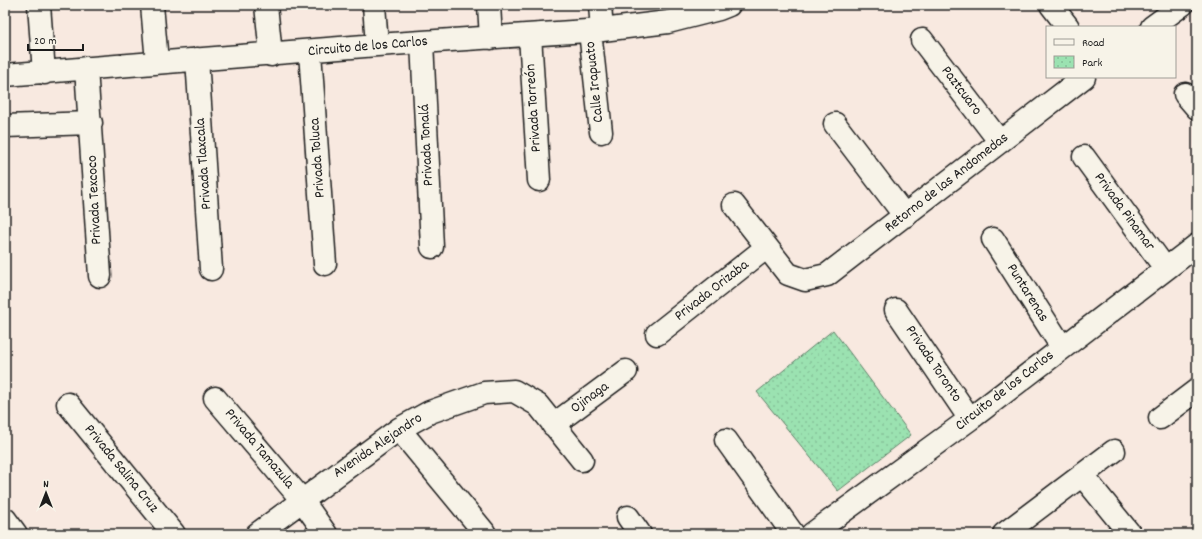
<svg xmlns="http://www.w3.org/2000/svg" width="1202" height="539" font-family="Dekko,sans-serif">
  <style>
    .park { fill: url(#park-dots); stroke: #5c7f66 }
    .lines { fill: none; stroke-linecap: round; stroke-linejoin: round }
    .minor-casing { stroke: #1c1c1c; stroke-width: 25 }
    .minor { stroke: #f7f3e8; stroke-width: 22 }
    .labels { text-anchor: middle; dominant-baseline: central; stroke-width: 3.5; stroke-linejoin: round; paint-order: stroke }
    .street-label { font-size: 15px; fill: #1c1c1c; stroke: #f7f3e8 }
  </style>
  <defs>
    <pattern id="park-dots" width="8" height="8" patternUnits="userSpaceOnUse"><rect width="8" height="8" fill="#9be2b1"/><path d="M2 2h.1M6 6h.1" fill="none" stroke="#85c198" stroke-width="1.8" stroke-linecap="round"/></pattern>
  </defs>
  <rect width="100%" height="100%" fill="#f8e9e0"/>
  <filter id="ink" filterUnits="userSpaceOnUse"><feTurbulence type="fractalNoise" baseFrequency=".025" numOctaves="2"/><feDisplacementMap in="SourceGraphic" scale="8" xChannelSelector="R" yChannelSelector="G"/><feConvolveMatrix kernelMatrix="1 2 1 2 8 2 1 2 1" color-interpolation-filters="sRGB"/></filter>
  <g filter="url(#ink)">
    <path class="park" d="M 833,330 L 911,435 L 838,491 L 757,392 Z"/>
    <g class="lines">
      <defs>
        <path id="minor" d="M 39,5 L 44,73
          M 152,5 L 157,62
          M 266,5 L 271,55
          M 374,5 L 377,45
          M 489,5 L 491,38
          M 600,5 L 602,30
          M 1051,5 L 1068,27
          M 1152,27 L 1182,5
          M 590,31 L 601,132
          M 530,35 L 539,180
          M 922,40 L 1000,142
          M 422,42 L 432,247
          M 310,52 L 325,264
          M 197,59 L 211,269
          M 86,68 L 100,276
          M 5,75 L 377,45 L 602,30 L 668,22 L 719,9 L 729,5
          M 1185,94 L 1197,108
          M 835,124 L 905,216
          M 5,126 L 91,123
          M 1084,157 L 1165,268
          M 734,205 L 788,274 L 805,280 L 827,275 L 1084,77
          M 993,239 L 1062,347
          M 896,310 L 970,419
          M 657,334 L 767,247
          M 215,398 L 302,500 L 326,534
          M 68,404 L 174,534
          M 1160,418 L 1197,390
          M 553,425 L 626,371
          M 399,429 L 484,532
          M 726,440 L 793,534
          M 1082,475 L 1130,534
          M 628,517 L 640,534
          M 5,519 L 16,534
          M 257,534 L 399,429 L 430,412 L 484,393 L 514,391 L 538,405 L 582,460
          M 812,534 L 970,419 L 1197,245
          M 1004,534 L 1114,451"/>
      </defs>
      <use href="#minor" class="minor-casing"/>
      <use href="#minor" class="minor"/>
    </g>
  </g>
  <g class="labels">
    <g class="street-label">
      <text transform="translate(368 47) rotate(-5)">Circuito de los Carlos</text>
      <text transform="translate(595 82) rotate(-96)">Calle Irapuato</text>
      <text transform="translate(961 91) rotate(53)">Paztcuaro</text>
      <text transform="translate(534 108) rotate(-94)">Privada Torreón</text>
      <text transform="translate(427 145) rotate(-93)">Privada Tonalá</text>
      <text transform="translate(318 158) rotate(-94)">Privada Toluca</text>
      <text transform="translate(204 164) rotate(-94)">Privada Tlaxcala</text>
      <text transform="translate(947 183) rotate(-38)">Retorno de las Andomedas</text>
      <text transform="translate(95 200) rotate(-93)">Privada Texcoco</text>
      <text transform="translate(1124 212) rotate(54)">Privada Pinamar</text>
      <text transform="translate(712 291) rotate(-38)">Privada Orizaba</text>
      <text transform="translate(1027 293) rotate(58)">Puntarenas</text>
      <text transform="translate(933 364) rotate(56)">Privada Toronto</text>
      <text transform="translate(1005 391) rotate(-38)">Circuito de los Carlos</text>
      <text transform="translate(590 398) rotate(-36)">Ojinaga</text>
      <text transform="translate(378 446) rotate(-34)">Avenida Alejandro</text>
      <text transform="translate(259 449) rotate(50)">Privada Tamazula</text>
      <text transform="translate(121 469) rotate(51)">Privada Salina Cruz</text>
    </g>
  </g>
  <rect width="1202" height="539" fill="none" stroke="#f7f3e8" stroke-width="20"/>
  <rect x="10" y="10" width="1182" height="519" fill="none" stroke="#1c1c1c" stroke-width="1.5" filter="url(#ink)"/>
  <rect x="1046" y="26" width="130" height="52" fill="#f7f3e8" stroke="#9f9d96"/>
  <rect x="1054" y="39" width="20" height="6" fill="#f7f3e8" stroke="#9f9d96"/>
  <text x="1082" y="46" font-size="12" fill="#1c1c1c">Road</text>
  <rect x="1054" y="56" width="20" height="12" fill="url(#park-dots)" stroke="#9f9d96"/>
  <text x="1082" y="66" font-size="12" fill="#1c1c1c">Park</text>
  <g transform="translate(46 493)" stroke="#f7f3e8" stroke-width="3" paint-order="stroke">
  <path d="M0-3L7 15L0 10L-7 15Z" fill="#1c1c1c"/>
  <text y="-6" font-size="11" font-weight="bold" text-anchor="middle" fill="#1c1c1c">N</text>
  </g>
  <path d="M28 44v6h55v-6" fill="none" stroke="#1c1c1c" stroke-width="2"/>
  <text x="34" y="44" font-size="12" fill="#1c1c1c" stroke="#f7f3e8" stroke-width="3" paint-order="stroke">20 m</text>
</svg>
